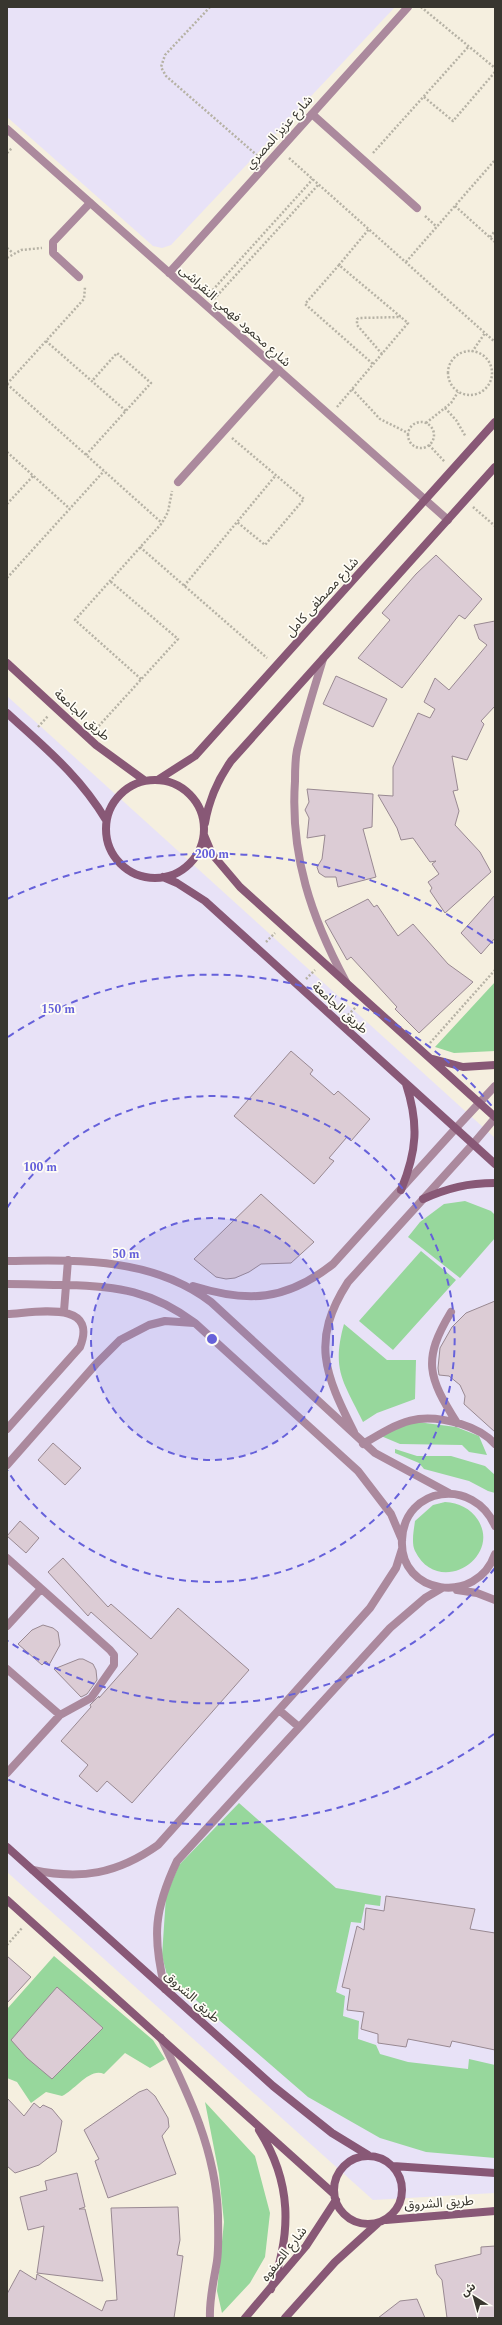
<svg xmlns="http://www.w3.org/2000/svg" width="502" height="2325" font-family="Spectral,'Noto Sans Arabic',serif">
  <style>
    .commercial { fill: #e8e2f7 }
    .green { fill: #97d79c }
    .building { fill: #dcccd5; stroke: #998992 }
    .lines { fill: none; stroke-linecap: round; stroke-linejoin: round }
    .path { stroke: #b6b2a5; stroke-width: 2.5; stroke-dasharray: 2 2; stroke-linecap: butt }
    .lane { stroke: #ab899d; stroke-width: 8 }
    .street { stroke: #ab899d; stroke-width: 8 }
    .secondary { stroke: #885876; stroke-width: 8 }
    .ring { fill: none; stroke: #6661da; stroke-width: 2; stroke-dasharray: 7 5 }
    .labels { text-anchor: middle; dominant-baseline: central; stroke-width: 3.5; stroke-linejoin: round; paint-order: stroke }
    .street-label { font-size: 13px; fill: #38362f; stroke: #fffdf6 }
    .centre { fill: #6661da; stroke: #fffdf6; stroke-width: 2 }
    .ring-label { font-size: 12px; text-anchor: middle; font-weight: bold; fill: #6661da; stroke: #fffdf6; stroke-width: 3.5; stroke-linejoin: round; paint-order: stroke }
  </style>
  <rect width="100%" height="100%" fill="#f5efdf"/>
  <path class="commercial" d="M 7,7 L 395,7 L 171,245 L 162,248 L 153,246 L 7,117 Z
    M 7,696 L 495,1138 L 495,2193 L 373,2200 L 7,1872 Z"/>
  <path class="green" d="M 495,982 L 495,1051 L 454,1053 L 435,1047 Z
    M 465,1201 L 491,1211 L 495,1215 L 495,1238 L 460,1278 L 408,1237 L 420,1222 L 444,1204 Z
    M 421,1251 L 456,1280 L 393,1350 L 359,1321 Z
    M 344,1324 L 387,1360 L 416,1360 L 415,1399 L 377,1413 L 363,1422 C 344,1382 331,1371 344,1324 Z
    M 410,1421 L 456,1427 L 479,1436 L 487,1455 L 469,1452 L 462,1445 L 400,1444 L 381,1436 Z
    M 395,1449 L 417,1456 L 451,1456 L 485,1466 L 495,1475 L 495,1493 L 488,1491 L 469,1481 L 424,1469 L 419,1463 L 395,1453 Z
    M 445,1502 C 459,1503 470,1508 478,1520 C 502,1558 438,1598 415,1551 C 411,1543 414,1529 415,1521 L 433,1505 Z
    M 239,1803 L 336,1888 L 381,1896 L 380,1906 L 365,1904 L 361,1923 L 351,1922 L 336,1992 L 345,1996 L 343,2016 L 359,2021 L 358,2039 L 376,2045 L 380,2054 L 408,2062 L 468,2069 L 469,2059 L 495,2065 L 495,2158 L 426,2152 L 380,2138 L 308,2097 L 167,1975 L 162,1956 L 166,1896 L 179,1865 Z
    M 54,1956 L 153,2040 L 165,2059 L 150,2068 L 125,2053 L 104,2074 C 90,2067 75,2090 62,2096 L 46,2092 L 31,2103 L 17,2082 L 7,2078 L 7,2009 Z
    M 205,2102 L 255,2156 L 270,2213 L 265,2257 L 250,2283 L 222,2313 L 217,2291 L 224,2222 L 219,2174 Z"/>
  <path class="building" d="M 436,555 L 482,599 L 465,619 L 459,615 L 402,688 L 358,658 L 390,620 L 382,613 L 416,574 Z
    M 495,621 L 495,706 L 481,721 L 484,724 L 467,760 L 452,756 L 458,790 L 453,791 L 459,811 L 455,825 L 480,852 L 491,872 L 445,913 L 430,891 L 432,888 L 428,882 L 439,874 L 432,864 L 436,861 L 430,862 L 413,838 L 401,840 L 397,828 L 378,795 L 393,796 L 393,767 L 418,713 L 430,718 L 435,709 L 424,702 L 435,678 L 449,690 L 487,645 L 479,639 L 474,625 Z
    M 336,676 L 387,699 L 373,727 L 323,704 Z
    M 307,789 L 373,794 L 372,827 L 363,829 L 376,877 L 338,887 L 336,877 L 325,877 L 319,873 L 317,867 L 322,859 L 325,835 L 307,838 L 309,818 L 305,810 L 309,802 Z
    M 495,895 L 495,938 L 481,954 L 461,933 Z
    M 368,899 L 374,907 L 377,905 L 398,936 L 413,924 L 448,964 L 473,982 L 419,1033 L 395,1009 L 397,1007 L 351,957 L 347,960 L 325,921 Z
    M 291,1051 L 313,1070 L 310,1074 L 334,1095 L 338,1091 L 370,1119 L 351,1141 L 347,1137 L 329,1158 L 334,1161 L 314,1184 L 234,1116 Z
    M 261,1194 L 314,1242 L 291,1263 L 261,1264 L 249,1272 L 235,1278 L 226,1279 L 216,1277 L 194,1259 Z
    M 495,1301 L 495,1432 L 464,1404 L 465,1396 L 460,1385 L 449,1376 L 439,1375 L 438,1368 L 440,1348 L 452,1327 L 466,1313 Z
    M 53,1443 L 81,1468 L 65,1485 L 38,1460 Z
    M 20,1521 L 39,1538 L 26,1553 L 7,1536 Z
    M 63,1558 L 108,1607 L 111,1604 L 151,1639 L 178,1608 L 249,1670 L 132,1803 L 107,1781 L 97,1792 L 79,1776 L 88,1765 L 61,1741 L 91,1707 L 90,1705 L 99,1696 L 99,1698 L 138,1654 L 91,1612 L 88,1616 L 48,1572 Z
    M 43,1625 L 53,1628 L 58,1632 L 60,1645 L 49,1665 L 46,1661 L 42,1665 L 18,1644 L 32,1630 Z
    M 79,1659 L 83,1659 L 93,1664 L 96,1670 L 97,1680 L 87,1694 L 81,1697 L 54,1669 Z
    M 386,1896 L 475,1909 L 470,1929 L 495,1933 L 495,2050 L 452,2041 L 450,2047 L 408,2039 L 406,2047 L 378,2043 L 378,2034 L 361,2029 L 364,2012 L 347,2010 L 350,1989 L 342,1987 L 357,1926 L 364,1930 L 366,1908 L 384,1911 Z
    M 7,1956 L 31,1977 L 7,2003 Z
    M 57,1987 L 103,2028 L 52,2079 L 27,2058 L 11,2040 Z
    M 147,2089 L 155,2096 L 168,2118 L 169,2127 L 162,2136 L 176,2174 L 108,2198 L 95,2161 L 99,2159 L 84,2130 L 139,2092 Z
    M 7,2098 L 24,2116 L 34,2103 L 40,2108 L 43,2105 L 52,2109 L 62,2121 L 56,2152 L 39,2165 L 15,2173 L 7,2166 Z
    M 77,2173 L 85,2207 L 79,2209 L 85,2209 L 103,2281 L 37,2273 L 44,2226 L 28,2230 L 20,2197 L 47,2190 L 45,2181 Z
    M 178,2207 L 180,2240 L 177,2255 L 183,2256 L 174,2318 L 7,2318 L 7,2294 L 20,2270 L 36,2280 L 37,2274 L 102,2311 L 106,2301 L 117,2300 L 111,2208 Z
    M 495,2246 L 495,2318 L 447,2318 L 442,2280 L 437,2274 L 435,2265 L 481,2254 L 481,2247 Z
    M 417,2299 L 425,2318 L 378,2318 L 400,2301 Z"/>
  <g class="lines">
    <path class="path" d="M 210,7 L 165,55 L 161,67 L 166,76 L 259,157
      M 421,7 L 495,68
      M 424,97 L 453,121 L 495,72
      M 7,153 L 12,148
      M 373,153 L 469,46
      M 289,158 L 495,342
      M 455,206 L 495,242
      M 425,216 L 437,227
      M 490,237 L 495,231
      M 7,248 L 13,253
      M 7,258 L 21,250 L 42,248
      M 406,262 L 495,160
      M 339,265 L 305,304 L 373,364
      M 210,293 L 313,179
      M 214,299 L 319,184
      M 46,341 L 126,411
      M448 373a22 22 0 1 1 44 0a22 22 0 1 1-44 0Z
      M 472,352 L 485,333
      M 382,354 L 357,325 L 357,319 L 359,318 L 401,317
      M 7,384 L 162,523
      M 7,384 L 84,299 L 85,287
      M 352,389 L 380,419 L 408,433
      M 337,407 L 408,323 L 339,265 L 369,229
      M 445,408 L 456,420 L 466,437
      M408 435a13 13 0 1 1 26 0a13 13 0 1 1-26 0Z
      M 426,423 L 451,403 L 458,392
      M 232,438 L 304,499 L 265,545 L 237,522
      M 429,445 L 445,462
      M 7,452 L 70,509
      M 86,455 L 151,383 L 117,353 L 92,381
      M 7,504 L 33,476
      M 473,507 L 495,526
      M 140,547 L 267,658
      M 7,578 L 104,471
      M 184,586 L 276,475
      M 141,679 L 75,620 L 162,523 L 168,512 L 172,491
      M 38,727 L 48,716
      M 96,729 L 178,639 L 110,581
      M 266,942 L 275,933
      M 306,979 L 315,970
      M 348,1015 L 356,1007
      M 430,1043 L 495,970
      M 7,1945 L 22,1928"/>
    <path class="lane" d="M 312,114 L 417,208
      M 79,277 L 53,253 L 53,242 L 90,203
      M 178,482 L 279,370
      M 7,1261 C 78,1260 152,1257 211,1302 L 375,1453 L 449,1493
      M 7,1284 C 26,1284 46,1285 66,1285 C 118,1286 152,1291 195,1323 L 358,1471 L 391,1514 L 402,1540
      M 193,1286 C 248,1303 286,1301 333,1264 L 456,1128
      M 64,1311 L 68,1260
      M 451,1312 C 422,1360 428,1377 457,1423
      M 7,1314 C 34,1313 99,1299 80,1347 L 7,1429
      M 354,1432 C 325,1374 310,1341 348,1282 L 473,1144
      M 363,1444 C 400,1422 417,1411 461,1424 C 474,1428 485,1433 495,1444
      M 7,1465 L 96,1364 L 120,1340 L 149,1325 L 165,1321 L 194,1323
      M 495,1526 C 474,1477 404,1486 402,1540 C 399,1595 477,1606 495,1554
      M 7,1558 L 110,1650 L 114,1655 L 114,1665 L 91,1698 L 60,1715 L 7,1773
      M 457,1590 L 477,1593 L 495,1600
      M 7,1626 L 41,1589
      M 7,1669 L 60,1715
      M 279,1710 L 299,1727
      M 33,1870 C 81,1880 117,1874 158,1845 L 370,1608 L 396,1568 L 402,1549
      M 165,1989 C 152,1936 154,1910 177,1861 L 390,1628 L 425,1598 L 442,1588"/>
    <path class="street" d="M 7,129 L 448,520
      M 169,273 L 408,7
      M 323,659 C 314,689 304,720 297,750 C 295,760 295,771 295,781 C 290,855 311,917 346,982
      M 456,1128 L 495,1086
      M 473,1144 L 495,1118
      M 161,2038 C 189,2095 216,2151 218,2215 C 218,2230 219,2247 217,2261 C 214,2280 209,2299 210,2318"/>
    <path class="secondary" d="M 7,663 L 96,745 L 144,780
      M 7,713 C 45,748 79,775 106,820
      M 159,779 L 195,756 L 495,422
      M106 829a49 49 0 1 1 98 0a49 49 0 1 1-98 0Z
      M 205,823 C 209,799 217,781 231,761 L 495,467
      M 204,835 L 212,854 L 240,887 L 495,1117
      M 163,877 L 177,883 L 205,901 L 495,1164
      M 433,1059 L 463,1067 L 495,1065
      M 401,1190 C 417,1151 419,1124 406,1084
      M 423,1199 C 448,1188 468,1183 495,1183
      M 7,1847 L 273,2086 L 332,2133 L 368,2155
      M 7,1900 L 334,2194
      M 259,2130 C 292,2182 292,2233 271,2289
      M334 2190a34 34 0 1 1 68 0a34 34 0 1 1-68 0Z
      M 393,2166 L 495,2173
      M 386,2220 L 495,2211
      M 245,2318 L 306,2246 L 336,2200
      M 285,2318 L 335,2262 L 378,2223"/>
  </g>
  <circle cx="212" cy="1339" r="121" fill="#6661da" fill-opacity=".12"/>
  <g class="ring">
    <circle cx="212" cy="1339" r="121"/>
    <path d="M7 1208A243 243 0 1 1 7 1470"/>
    <path d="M495 1568A364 364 0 0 1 8 1641M8 1037A364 364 0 0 1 495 1110"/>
    <path d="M494 1734A485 485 0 0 1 7 1779M7 899A485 485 0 0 1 494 944"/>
  </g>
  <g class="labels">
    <g class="street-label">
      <text transform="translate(279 132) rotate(-48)">شارع عزيز المصري</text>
      <text transform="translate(235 316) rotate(42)">شارع محمود فهمي النقراشى</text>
      <text transform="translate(322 597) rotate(-48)">شارع مصطفى كامل</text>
      <text transform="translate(82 715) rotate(42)">طريق الجامعة</text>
      <text transform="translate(340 1008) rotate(42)">طريق الجامعة</text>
      <text transform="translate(192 1997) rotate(42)">طريق الشروق</text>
      <text transform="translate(439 2203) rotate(-4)">طريق الشروق</text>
      <text transform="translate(284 2254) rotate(-52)">شارع الصفوه</text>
    </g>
  </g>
  <circle cx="212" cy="1339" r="6" class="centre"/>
  <g class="ring-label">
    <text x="212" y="858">200 m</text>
    <text x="58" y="1013">150 m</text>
    <text x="40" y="1171">100 m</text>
    <text x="126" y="1258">50 m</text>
  </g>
  <rect width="502" height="2325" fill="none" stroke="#38362f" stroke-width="16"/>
  <g transform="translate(474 2297) rotate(323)" stroke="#fffdf6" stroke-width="3" paint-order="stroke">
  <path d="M0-3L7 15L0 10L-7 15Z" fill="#38362f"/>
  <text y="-6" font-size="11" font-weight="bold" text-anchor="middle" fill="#38362f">ش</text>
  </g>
</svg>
